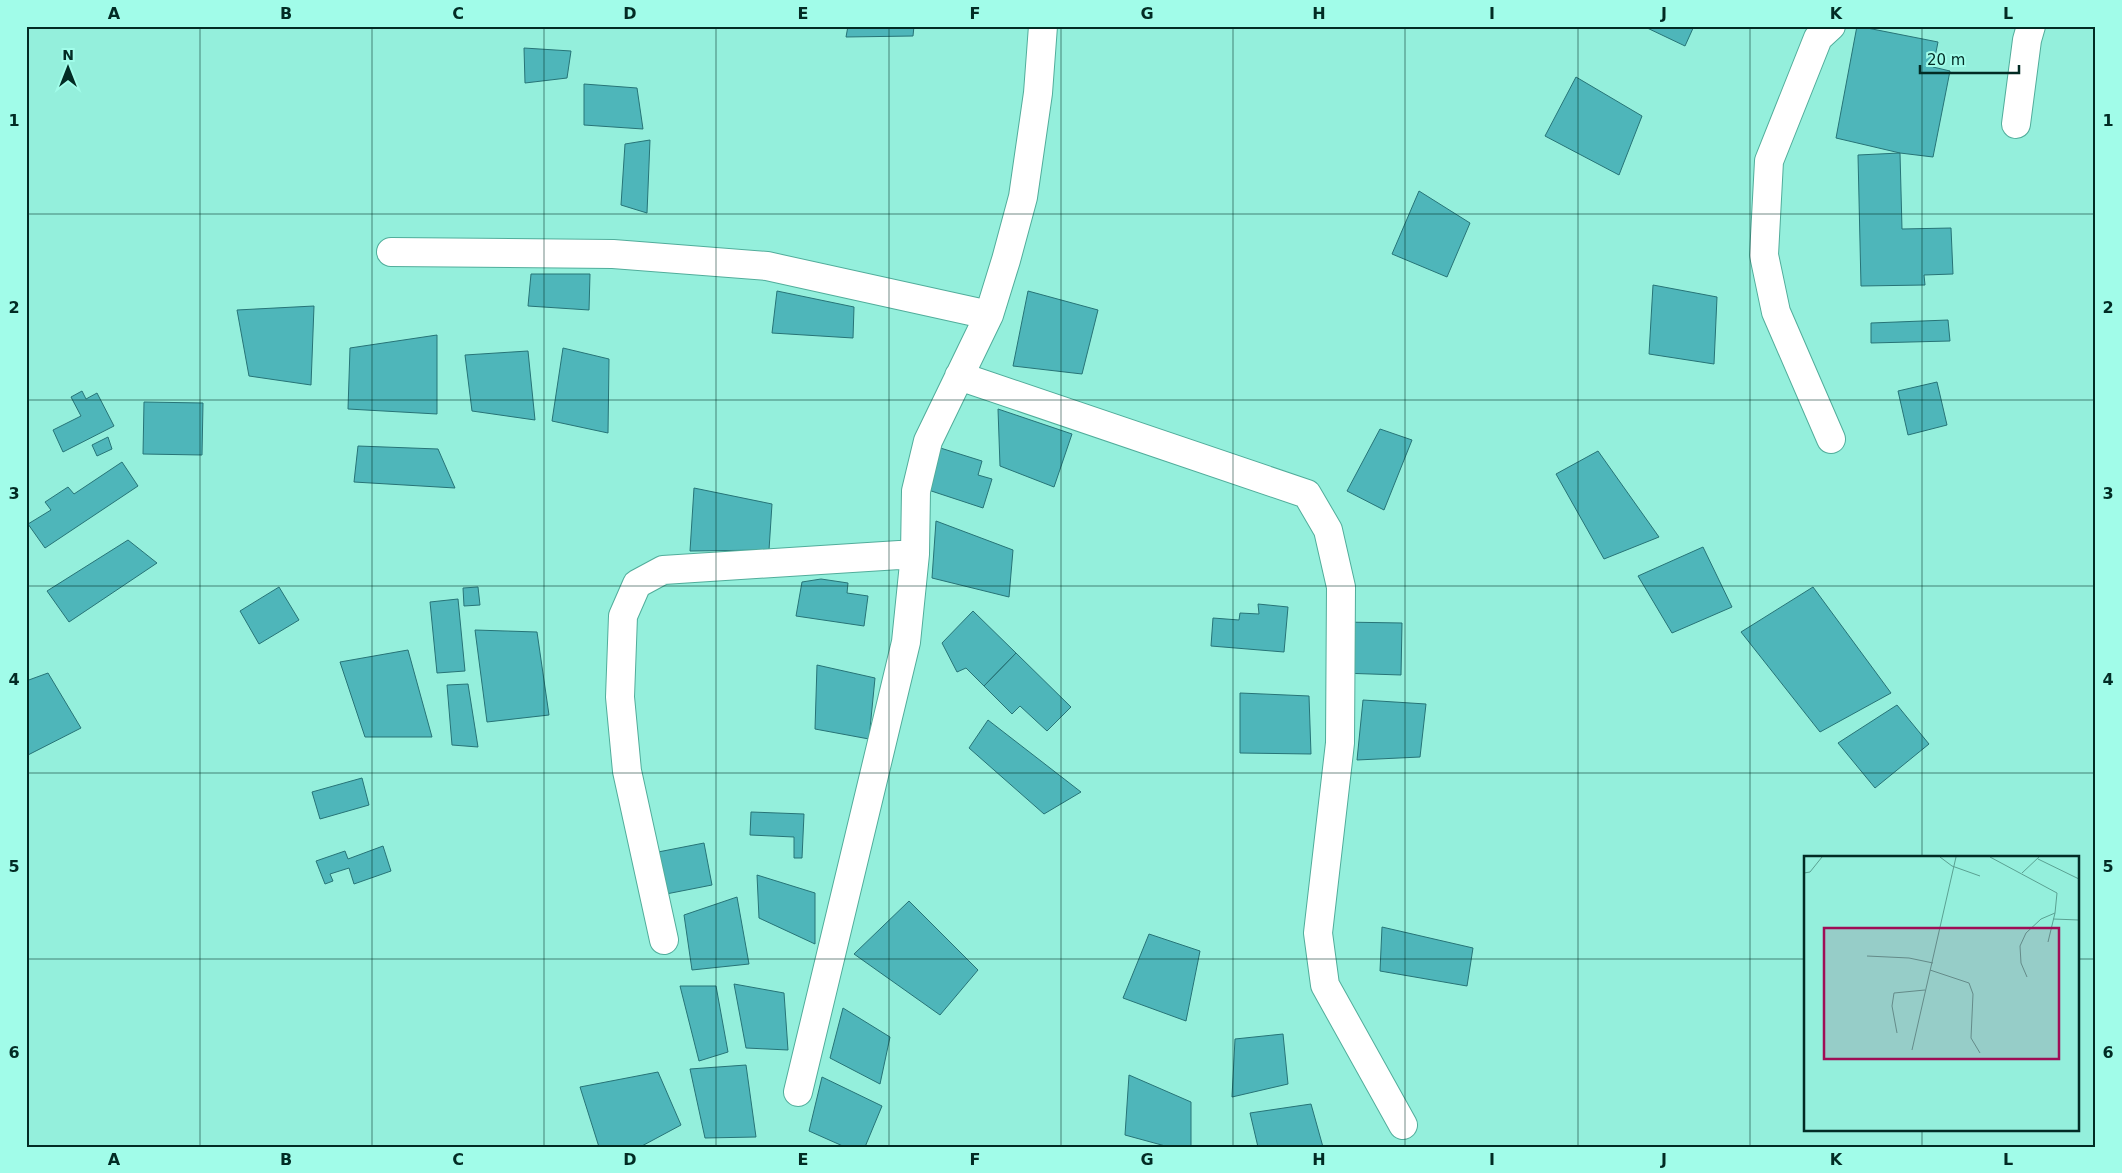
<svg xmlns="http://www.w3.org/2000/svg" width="2122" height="1173" font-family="'DejaVu Sans',sans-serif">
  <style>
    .building { fill: #4eb6ba; stroke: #277477 }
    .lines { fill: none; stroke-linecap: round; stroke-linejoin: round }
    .minor-casing { stroke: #51ad9b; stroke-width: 30 }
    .minor { stroke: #fff; stroke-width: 28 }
    .grid { fill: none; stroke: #022b24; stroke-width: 1; stroke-opacity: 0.55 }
    .inset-road { fill: none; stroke: #5aa192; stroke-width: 1 }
    .view { fill: #9f0d56; fill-opacity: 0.15; stroke: #9f0d56; stroke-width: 2.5 }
    .inset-edge { fill: none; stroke: #022b24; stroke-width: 2.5 }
    .neatline { fill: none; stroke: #022b24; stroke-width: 2 }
    .grid-label { font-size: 16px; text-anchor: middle; font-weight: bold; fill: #022b24 }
  </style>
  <rect width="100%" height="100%" fill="#94efdc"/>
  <path class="building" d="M 848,26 L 914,26 L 913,36 L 846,37 Z
    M 1643,26 L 1694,26 L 1685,46 Z
    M 1857,26 L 1938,42 L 1933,67 L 1950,71 L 1933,157 L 1900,153 L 1836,138 Z
    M 524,48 L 571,51 L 567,78 L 525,83 Z
    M 1576,77 L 1642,116 L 1619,175 L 1545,136 Z
    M 584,84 L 637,88 L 643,129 L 584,125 Z
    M 650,140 L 647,213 L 621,205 L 625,144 Z
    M 1900,153 L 1902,229 L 1951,228 L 1953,274 L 1924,275 L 1925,285 L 1861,286 L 1858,155 Z
    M 1419,191 L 1470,223 L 1447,277 L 1392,254 Z
    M 531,274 L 590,274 L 589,310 L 528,306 Z
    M 1653,285 L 1717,297 L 1714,364 L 1649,354 Z
    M 777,291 L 854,307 L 853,338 L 772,333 Z
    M 1028,291 L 1098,310 L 1082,374 L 1013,366 Z
    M 314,306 L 311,385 L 249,376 L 237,310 Z
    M 1948,320 L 1950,341 L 1871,343 L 1871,323 Z
    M 437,335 L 437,414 L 348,409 L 350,348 Z
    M 563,348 L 609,359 L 608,433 L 552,421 Z
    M 528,351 L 535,420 L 472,411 L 465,355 Z
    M 1937,382 L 1947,425 L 1908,435 L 1898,391 Z
    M 82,391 L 86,399 L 97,393 L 114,426 L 63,452 L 53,430 L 81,416 L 71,397 Z
    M 144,402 L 203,403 L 202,455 L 143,454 Z
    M 998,409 L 1072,434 L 1054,487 L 1000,466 Z
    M 1380,429 L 1412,440 L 1384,510 L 1347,491 Z
    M 108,437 L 112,449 L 97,456 L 92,445 Z
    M 918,441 L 982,461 L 978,475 L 992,479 L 983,508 L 904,482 Z
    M 358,446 L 438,449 L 455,488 L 354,482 Z
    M 1598,451 L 1659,537 L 1604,559 L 1556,474 Z
    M 122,462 L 138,486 L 45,548 L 28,524 L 51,510 L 45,502 L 68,487 L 74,494 Z
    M 694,488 L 772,504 L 769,550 L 690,551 Z
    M 936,521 L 1013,550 L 1009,597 L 932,578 Z
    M 128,540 L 157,563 L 69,622 L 47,591 Z
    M 1703,547 L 1732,607 L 1672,633 L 1638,576 Z
    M 821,579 L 848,583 L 847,593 L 868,596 L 864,626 L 796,616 L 802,582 Z
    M 279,587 L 299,620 L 259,644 L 240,611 Z
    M 478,587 L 480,605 L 464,606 L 463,588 Z
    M 1813,587 L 1891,693 L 1820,732 L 1741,632 Z
    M 458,599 L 465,671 L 437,673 L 430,602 Z
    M 1258,604 L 1288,607 L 1284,652 L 1211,646 L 1213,618 L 1239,620 L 1240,613 L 1259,614 Z
    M 973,611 L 1016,653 L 984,686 L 966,668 L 957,672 L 942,643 Z
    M 1341,622 L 1402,623 L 1401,675 L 1340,673 Z
    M 475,630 L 537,632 L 549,715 L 487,722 Z
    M 408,650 L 432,737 L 365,737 L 340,662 Z
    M 1016,653 L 1071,707 L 1047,731 L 1020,706 L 1012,714 L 984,686 Z
    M 817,665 L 875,678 L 869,739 L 815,729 Z
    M 48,673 L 81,728 L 26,756 L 26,681 Z
    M 468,684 L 478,747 L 452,745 L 447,685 Z
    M 1240,693 L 1309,696 L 1311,754 L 1240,753 Z
    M 1363,700 L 1426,704 L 1420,757 L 1357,760 Z
    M 1897,705 L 1929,744 L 1875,788 L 1838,743 Z
    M 988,720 L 1081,792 L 1044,814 L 969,748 Z
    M 362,778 L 369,805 L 320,819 L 312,792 Z
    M 751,812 L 804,814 L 802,858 L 794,858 L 794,837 L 750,835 Z
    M 704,843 L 712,885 L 661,895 L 653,853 Z
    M 383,846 L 391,871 L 354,884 L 349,868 L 330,874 L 333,881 L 325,884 L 316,861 L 345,851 L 348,859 Z
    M 757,875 L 815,893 L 815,944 L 759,918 Z
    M 737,897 L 749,964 L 692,970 L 684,915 Z
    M 909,901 L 978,970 L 940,1015 L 854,954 Z
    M 1382,927 L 1473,948 L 1467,986 L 1380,971 Z
    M 1149,934 L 1200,951 L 1186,1021 L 1123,998 Z
    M 734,984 L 784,993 L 788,1050 L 746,1048 Z
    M 680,986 L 716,986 L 728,1052 L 699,1061 Z
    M 843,1008 L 890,1037 L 880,1084 L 830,1058 Z
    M 1283,1034 L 1288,1084 L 1232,1097 L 1235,1039 Z
    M 746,1065 L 756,1137 L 705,1138 L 690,1069 Z
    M 658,1072 L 681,1125 L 640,1147 L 599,1147 L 580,1087 Z
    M 1129,1075 L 1191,1102 L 1191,1147 L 1169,1147 L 1125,1135 Z
    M 822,1077 L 882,1106 L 865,1147 L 845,1147 L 809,1131 Z
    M 1311,1104 L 1323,1147 L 1258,1147 L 1250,1113 Z"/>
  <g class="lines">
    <defs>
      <path id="minor" d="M 1831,26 L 1818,38 L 1769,161 L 1764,255 L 1776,312 L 1831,439
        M 2016,124 L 2027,40 L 2031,26
        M 391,252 L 613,254 L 767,266 L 989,315
        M 959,376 L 1307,494 L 1328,530 L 1341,587 L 1340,743 L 1318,933 L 1325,985 L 1403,1125
        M 664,940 L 627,771 L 620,697 L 623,616 L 637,584 L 663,570 L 915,554
        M 798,1092 L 906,642 L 915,554 L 916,491 L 928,441 L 989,315 L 1006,260 L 1023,197 L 1038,93 L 1043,26"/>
    </defs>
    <use href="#minor" class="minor-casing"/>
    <use href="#minor" class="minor"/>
  </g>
  <path class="grid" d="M 200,26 L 200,1147M 372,26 L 372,1147M 544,26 L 544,1147M 716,26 L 716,1147M 889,26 L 889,1147M 1061,26 L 1061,1147M 1233,26 L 1233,1147M 1405,26 L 1405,1147M 1578,26 L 1578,1147M 1750,26 L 1750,1147M 1922,26 L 1922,857M 26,214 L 2096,214M 26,400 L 2096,400M 26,586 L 2096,586M 26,773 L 2096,773M 26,959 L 1806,959M 2078,959 L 2096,959M 1922,1129 L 1922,1147"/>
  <g transform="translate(1804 856)">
    <rect width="275" height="275" fill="#94efdc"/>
    <path class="inset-road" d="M 136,1 L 148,10 L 176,20M 186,1 L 253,37 L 251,57 L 237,63 L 222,77 L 216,90 L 217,107 L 223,121M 234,3 L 275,23M 0,17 L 6,16 L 18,1M 218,17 L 235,1M 249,63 L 275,64M 244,86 L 251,57M 63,100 L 105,102 L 129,107M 126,114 L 165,127 L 169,138 L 167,182 L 176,197M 93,177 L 88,150 L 90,137 L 121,134M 108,194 L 152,1"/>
    <path class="view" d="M 20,72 L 255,72 L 255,203 L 20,203 Z"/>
    <rect width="275" height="275" class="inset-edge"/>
  </g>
  <rect width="2122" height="1173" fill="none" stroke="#a1fce9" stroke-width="55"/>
  <g transform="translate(68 68)" stroke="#a1fce9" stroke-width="4" paint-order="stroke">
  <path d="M0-4L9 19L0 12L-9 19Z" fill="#022b24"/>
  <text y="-8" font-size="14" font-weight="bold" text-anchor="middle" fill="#022b24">N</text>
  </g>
  <path d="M1920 65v8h99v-8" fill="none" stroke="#022b24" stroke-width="2.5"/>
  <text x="1927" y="65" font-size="15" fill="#022b24" stroke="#a1fce9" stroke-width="4" paint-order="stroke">20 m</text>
  <rect x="28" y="28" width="2066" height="1118" class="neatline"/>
  <g class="grid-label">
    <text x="114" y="19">A</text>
    <text x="286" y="19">B</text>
    <text x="458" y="19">C</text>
    <text x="630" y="19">D</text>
    <text x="803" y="19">E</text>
    <text x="975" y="19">F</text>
    <text x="1147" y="19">G</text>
    <text x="1319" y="19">H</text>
    <text x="1492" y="19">I</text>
    <text x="1664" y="19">J</text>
    <text x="1836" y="19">K</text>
    <text x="2008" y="19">L</text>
    <text x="14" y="126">1</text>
    <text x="2108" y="126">1</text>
    <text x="14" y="313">2</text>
    <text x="2108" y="313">2</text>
    <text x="14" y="499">3</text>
    <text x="2108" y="499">3</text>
    <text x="14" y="685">4</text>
    <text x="2108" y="685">4</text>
    <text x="14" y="872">5</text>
    <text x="2108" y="872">5</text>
    <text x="14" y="1058">6</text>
    <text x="2108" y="1058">6</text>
    <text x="114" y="1165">A</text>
    <text x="286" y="1165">B</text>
    <text x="458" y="1165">C</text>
    <text x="630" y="1165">D</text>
    <text x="803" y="1165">E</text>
    <text x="975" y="1165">F</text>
    <text x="1147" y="1165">G</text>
    <text x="1319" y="1165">H</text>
    <text x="1492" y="1165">I</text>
    <text x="1664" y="1165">J</text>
    <text x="1836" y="1165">K</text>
    <text x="2008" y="1165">L</text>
  </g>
</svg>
